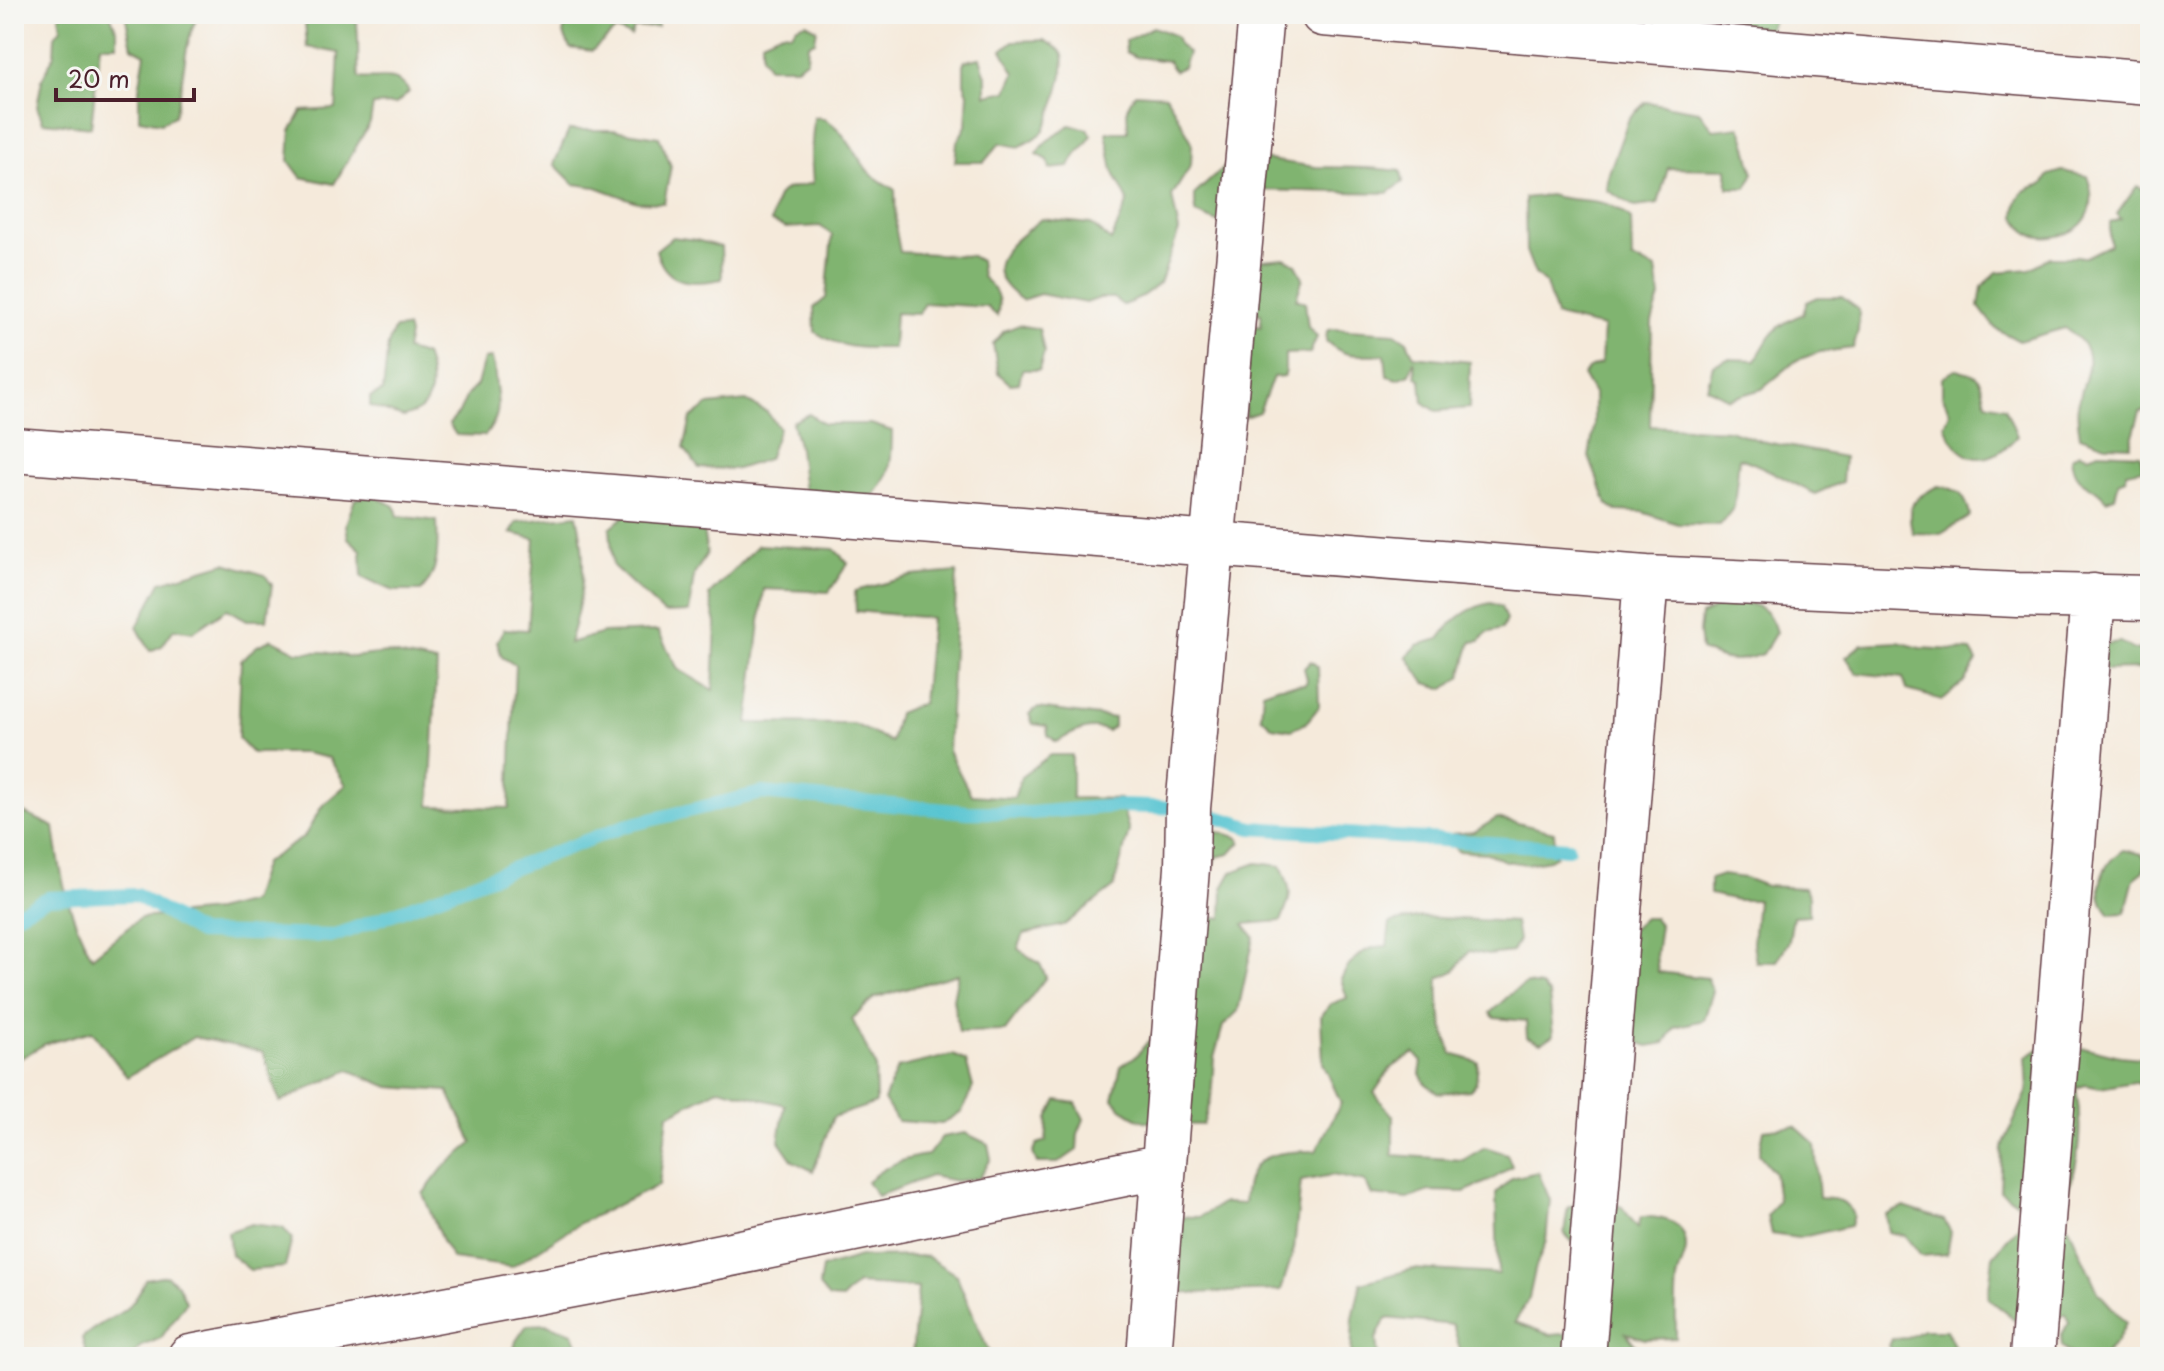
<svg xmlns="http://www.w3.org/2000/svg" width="2164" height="1371" font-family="'Playpen Sans',sans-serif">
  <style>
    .forest { fill: #80b470; stroke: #656a4e; stroke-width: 2 }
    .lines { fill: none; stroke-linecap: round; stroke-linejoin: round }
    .stream { stroke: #59c5d2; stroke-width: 14 }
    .minor-casing { stroke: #643d45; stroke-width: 47 }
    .minor { stroke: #fff; stroke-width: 44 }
  </style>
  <rect width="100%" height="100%" fill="#f6f6f2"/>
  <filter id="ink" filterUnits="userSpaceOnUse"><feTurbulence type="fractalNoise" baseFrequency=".0125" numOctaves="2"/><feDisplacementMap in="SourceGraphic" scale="16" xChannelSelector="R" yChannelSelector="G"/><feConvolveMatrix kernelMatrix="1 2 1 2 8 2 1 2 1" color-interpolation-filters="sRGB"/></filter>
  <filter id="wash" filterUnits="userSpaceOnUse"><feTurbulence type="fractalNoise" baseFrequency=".006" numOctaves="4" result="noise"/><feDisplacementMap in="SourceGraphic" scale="32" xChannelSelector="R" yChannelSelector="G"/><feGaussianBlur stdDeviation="1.8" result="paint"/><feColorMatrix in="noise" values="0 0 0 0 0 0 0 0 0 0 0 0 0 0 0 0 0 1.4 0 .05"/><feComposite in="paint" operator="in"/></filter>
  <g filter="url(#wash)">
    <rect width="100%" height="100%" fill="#f5eadb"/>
    <path class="forest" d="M 59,14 L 110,14 L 117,32 L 117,45 L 100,45 L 91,127 L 43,122 L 37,107 L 42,79 L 54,55 L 55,36 L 61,28 Z
      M 199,14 C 181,46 186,82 174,116 L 161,123 L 139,119 L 139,89 L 145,54 L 132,47 L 125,14 Z
      M 310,14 L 355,14 C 360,27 357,61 359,78 C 378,81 398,71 409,92 L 396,104 L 373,105 L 370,123 L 334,184 L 301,177 L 289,161 L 291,131 L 302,111 L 336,109 L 339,53 L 307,47 L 305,21 Z
      M 578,14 L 596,18 L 608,17 L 608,14 L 656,14 L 658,27 L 634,28 L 631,36 L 616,30 L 592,51 L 570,48 L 563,32 L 571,16 Z
      M 1715,14 L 1775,14 L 1775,16 L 1769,29 L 1719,39 L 1713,24 Z
      M 806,23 L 817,29 L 815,41 L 808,44 L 807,59 L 797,67 L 768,67 L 762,56 L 762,41 L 782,32 L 792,33 L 797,26 Z
      M 1153,27 L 1176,36 L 1179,45 L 1188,53 L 1183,67 L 1174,71 L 1168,61 L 1136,57 L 1126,52 L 1125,41 Z
      M 1044,40 C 1050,44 1061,48 1063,56 C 1067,67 1050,125 1041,134 C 1035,139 1025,143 1019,147 L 1000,143 L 984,162 L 955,162 L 957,142 L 966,126 L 968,93 L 964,83 L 964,61 L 980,58 L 986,76 L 986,95 L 1007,91 L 1015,73 L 1002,50 L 1013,41 Z
      M 1135,93 L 1166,95 L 1192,142 L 1191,165 L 1172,196 L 1179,231 L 1160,283 L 1138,299 L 1123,305 L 1113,298 L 1100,298 L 1086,303 L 1040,294 L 1022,300 C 973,267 1010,245 1041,219 L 1091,224 L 1111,241 L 1128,201 L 1113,171 L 1106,132 L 1128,132 L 1127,108 Z
      M 1646,102 L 1699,111 L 1714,130 L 1740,127 C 1748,141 1748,157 1754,173 L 1746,188 L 1728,188 L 1727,169 L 1668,168 L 1658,204 L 1635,207 L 1607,190 L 1609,173 L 1629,118 Z
      M 814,117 C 839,117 853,153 868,171 C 875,179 886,184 895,190 L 896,231 L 900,252 L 971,256 L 980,261 L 982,277 C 996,289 1002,297 997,316 L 987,307 L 924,303 L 919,314 L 895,313 L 893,348 C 861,348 844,350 815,332 L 814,308 L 826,298 L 832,235 L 820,226 L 786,228 L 771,222 C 779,186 778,191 813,183 L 811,155 Z
      M 1070,125 L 1088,129 L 1092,135 C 1085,147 1075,154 1069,167 L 1050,169 L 1048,160 L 1037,154 L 1047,141 Z
      M 569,130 L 613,130 L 659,137 L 671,166 L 664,203 L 637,202 L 596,187 L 574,184 L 554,164 Z
      M 1263,159 L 1316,167 L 1370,168 L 1401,171 L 1403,182 L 1388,193 L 1255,190 L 1248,221 L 1218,222 L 1195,213 L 1195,194 L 1230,162 Z
      M 2062,171 L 2087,176 C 2099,209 2086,232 2052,237 C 2045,238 2033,237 2027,232 C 2023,228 2019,222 2015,217 C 2016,195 2022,189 2043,184 L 2049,175 Z
      M 2137,186 L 2150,192 L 2150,408 L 2140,412 L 2130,446 L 2106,445 L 2080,436 C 2079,427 2076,414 2078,405 C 2085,372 2103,351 2065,328 L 2019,341 L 1995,328 L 1979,307 L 1982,287 L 1997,272 L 2030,269 L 2050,257 L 2086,257 L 2110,245 L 2110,223 L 2121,219 L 2117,214 Z
      M 1549,195 C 1584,205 1602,193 1631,219 L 1632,259 L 1656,269 L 1660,297 L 1652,322 L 1650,426 L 1729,430 L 1761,441 L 1844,457 L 1842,482 L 1815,494 C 1789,482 1766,466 1739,458 L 1734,507 L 1720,525 L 1678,524 L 1642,512 L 1617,511 L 1607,504 L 1589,457 L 1594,427 L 1594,394 L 1583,375 L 1589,368 L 1601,363 L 1603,327 L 1556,316 L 1546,284 L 1535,274 L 1526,251 L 1525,198 Z
      M 672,237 L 696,240 L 721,247 L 722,279 C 691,285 665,285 656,250 Z
      M 1284,258 L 1296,264 L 1303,278 L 1296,299 L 1305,302 L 1308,327 L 1317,337 L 1310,353 L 1285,354 L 1285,376 L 1273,377 L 1259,412 L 1245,417 L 1244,323 L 1261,327 L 1261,314 L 1246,311 L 1245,270 L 1263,260 Z
      M 1818,297 L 1842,297 L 1859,310 L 1858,331 L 1853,348 L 1820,352 L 1797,360 L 1762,389 L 1729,399 L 1707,388 L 1713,365 L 1728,359 L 1756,360 C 1770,334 1775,325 1803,314 L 1807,302 Z
      M 1019,325 L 1039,329 L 1044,352 L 1039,370 L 1022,370 L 1019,383 L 1010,384 L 998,373 L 993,344 L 1004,331 Z
      M 407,328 L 409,335 L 406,350 L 425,355 C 431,371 435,395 422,408 C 418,413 408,415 403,417 L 370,406 L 370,397 L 383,391 L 388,345 L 394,329 Z
      M 1332,329 L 1395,333 L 1407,341 L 1414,356 L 1470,362 L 1469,408 L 1436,411 L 1423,402 L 1421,380 L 1416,376 L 1414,360 L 1410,374 L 1398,379 L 1387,376 L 1385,355 C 1358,353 1348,361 1326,341 L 1327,331 Z
      M 491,358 C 496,368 494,374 496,385 C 499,409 500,416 485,436 L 456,435 L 449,424 L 459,413 L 467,395 L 477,385 L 484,359 Z
      M 1955,370 C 1981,372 1981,380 1986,403 L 2005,407 L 2017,436 C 1989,468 1961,466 1945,425 L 1950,412 L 1942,395 L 1942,378 Z
      M 746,401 L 767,412 L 779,428 L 768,459 L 737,469 L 699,468 L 684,448 L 691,418 L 709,405 Z
      M 809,414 L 824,424 L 871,424 L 892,431 C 892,467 891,475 868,503 L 804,492 L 799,449 L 792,422 Z
      M 2099,452 L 2140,454 L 2143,469 L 2126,472 L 2126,479 L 2119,482 L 2115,497 L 2106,500 C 2090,479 2075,489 2071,458 L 2079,453 L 2088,456 Z
      M 1939,486 C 1960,489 1966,496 1970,516 L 1941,534 L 1913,533 C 1904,504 1914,498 1939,486 Z
      M 373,496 L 395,506 L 398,516 L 437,521 C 438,547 440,571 421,591 L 394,591 L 362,577 L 361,550 L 348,538 L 346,524 L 355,499 Z
      M 629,512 L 702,525 L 707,553 L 694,575 L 689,612 L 664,613 L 613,566 L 610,528 Z
      M 577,515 C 588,562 583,598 569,643 L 603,633 L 658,631 L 678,669 L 713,690 L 716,623 L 709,595 L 758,545 L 834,549 L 848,563 L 829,592 L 764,589 L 748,723 L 854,724 L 891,742 L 898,713 L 923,703 L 931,618 L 856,611 L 855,591 L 912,576 L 957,572 L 948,751 L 971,795 L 1014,798 L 1021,777 L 1050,755 L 1072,755 L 1072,798 L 1120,799 L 1129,831 L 1114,887 L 1064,925 L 1024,934 L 1018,949 L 1040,964 L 1046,977 L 1005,1031 L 959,1032 L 953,999 L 958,974 L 874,998 L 852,1019 L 875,1065 L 876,1103 L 833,1117 L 813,1171 L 793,1161 L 779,1141 L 785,1105 L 720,1088 L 668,1115 L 659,1185 L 580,1223 L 512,1267 L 453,1259 L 443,1243 L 423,1194 L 443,1168 L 473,1143 L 448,1091 L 389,1087 L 349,1070 L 280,1102 L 263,1052 L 194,1037 L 127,1077 L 92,1031 L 45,1044 L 14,1062 L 14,810 L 16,809 L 54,827 C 60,875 68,914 92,957 L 140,918 L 215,911 L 251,902 L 264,863 L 304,837 L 322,806 L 346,785 L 329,758 L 304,753 L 252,753 L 238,738 L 241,660 L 257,646 L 272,639 L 297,652 L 324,652 L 352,657 L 387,653 L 437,663 L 430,806 L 509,808 L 515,665 L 502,657 L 497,641 L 504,629 L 528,630 L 535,539 L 511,533 L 517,522 Z
      M 225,563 L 265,575 L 272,585 L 267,620 L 247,620 L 227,609 L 193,632 L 174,629 L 162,646 L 150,651 L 137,627 L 161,582 Z
      M 1731,601 C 1755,604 1769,605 1776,632 L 1763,654 C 1737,663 1726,662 1701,650 L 1699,632 L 1701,615 Z
      M 1491,603 L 1501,607 L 1506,620 L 1502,629 L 1487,633 L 1480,641 L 1471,642 L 1461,677 L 1445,689 L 1425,683 L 1407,656 L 1418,645 L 1439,639 C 1451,621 1469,607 1491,603 Z
      M 1898,642 L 1921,648 L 1971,651 L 1977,661 L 1963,683 L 1942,700 L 1907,690 L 1903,678 L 1857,673 L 1846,657 L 1862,644 Z
      M 2120,642 L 2134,650 L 2150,648 L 2150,673 L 2141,669 L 2097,670 L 2097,645 Z
      M 1311,661 L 1318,667 L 1319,707 L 1306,723 L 1291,730 L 1272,727 L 1261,716 L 1263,692 L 1280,686 L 1306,684 L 1307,679 L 1304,668 Z
      M 1037,708 L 1114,718 L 1114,726 L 1108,731 C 1089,723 1073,733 1056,742 L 1048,735 L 1047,726 L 1033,724 L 1029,714 Z
      M 1497,818 L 1554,832 L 1556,856 L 1549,860 L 1526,864 L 1505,861 L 1487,853 L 1458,851 L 1449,843 L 1452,834 L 1474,832 Z
      M 1205,824 L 1215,831 L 1237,837 L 1241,842 L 1230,854 L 1216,857 L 1201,898 L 1209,916 L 1222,918 L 1223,888 L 1232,872 L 1257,863 L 1281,866 C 1293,892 1292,895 1281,921 L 1244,924 L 1254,937 L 1238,1011 L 1223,1026 L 1214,1058 L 1211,1099 L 1203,1125 C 1165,1123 1140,1131 1113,1099 L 1121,1066 L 1137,1055 L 1168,1017 Z
      M 2123,850 L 2142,854 L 2146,860 L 2144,871 L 2134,879 L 2125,913 L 2110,914 C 2091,894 2101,864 2123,850 Z
      M 1722,875 L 1745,878 L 1766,886 L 1804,888 L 1809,896 L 1809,915 L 1793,916 L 1789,941 L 1777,961 L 1756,962 L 1753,943 L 1757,900 L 1737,900 L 1710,894 L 1710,879 Z
      M 1421,917 L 1515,922 L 1518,940 L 1512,952 L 1488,955 L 1469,951 L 1454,971 L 1439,978 C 1437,1006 1442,1028 1452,1054 L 1478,1062 L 1476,1083 L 1470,1090 L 1438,1093 L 1425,1083 L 1420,1074 L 1422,1062 L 1414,1053 L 1390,1069 L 1374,1093 L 1393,1116 L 1393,1155 L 1463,1160 L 1485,1147 L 1507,1154 L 1512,1166 L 1493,1179 L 1464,1192 L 1430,1191 L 1407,1199 L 1372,1195 L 1365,1182 L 1332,1175 L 1301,1181 L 1294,1249 L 1281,1290 L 1164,1294 L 1157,1216 L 1199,1217 L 1224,1203 L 1244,1204 C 1246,1153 1272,1152 1316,1151 L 1341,1103 L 1323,1063 L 1321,1016 L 1331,1004 L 1347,998 L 1341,979 C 1351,959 1364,946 1387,946 L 1390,923 Z
      M 1644,918 L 1654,918 L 1660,925 L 1656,956 L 1658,972 L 1707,978 L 1713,991 L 1704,1020 L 1675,1027 L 1665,1043 L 1648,1046 L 1622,1037 L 1632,929 Z
      M 1526,984 L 1541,986 L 1549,995 L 1553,1035 L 1541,1043 L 1527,1037 L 1526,1021 L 1495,1018 L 1490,1013 L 1514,991 Z
      M 2043,1047 L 2091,1049 L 2120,1056 L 2150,1059 L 2150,1090 L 2134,1082 L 2100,1088 L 2086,1085 L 2076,1088 C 2082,1121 2081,1164 2066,1194 C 2062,1202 2055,1208 2051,1215 L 2069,1227 L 2098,1292 L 2126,1323 L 2117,1342 L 2101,1357 L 2075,1357 L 2062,1346 L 2061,1336 L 2069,1322 L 2065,1314 L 2028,1330 L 1988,1298 L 1993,1256 L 2019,1225 L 2024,1207 L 2000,1191 L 2002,1148 L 2028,1090 L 2026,1057 Z
      M 953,1055 L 966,1061 L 973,1087 L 962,1111 L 942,1124 L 897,1121 L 884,1100 L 897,1068 Z
      M 1057,1100 L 1076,1103 L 1084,1119 L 1078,1134 L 1077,1150 L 1058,1163 L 1037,1163 L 1033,1153 L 1037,1144 L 1046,1141 L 1048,1118 Z
      M 1795,1126 L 1815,1144 L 1819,1198 C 1836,1199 1845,1198 1853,1215 L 1850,1226 L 1798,1238 L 1771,1234 L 1767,1216 L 1778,1200 L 1774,1172 L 1759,1154 L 1764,1130 Z
      M 965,1133 L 988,1144 L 991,1159 L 979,1178 L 956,1181 L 931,1176 L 877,1196 L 867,1181 C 887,1165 903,1158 928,1155 L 942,1137 Z
      M 1538,1172 L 1550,1200 L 1546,1241 L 1535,1270 L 1529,1298 L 1515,1322 L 1551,1335 L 1587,1332 L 1582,1252 L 1564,1233 L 1568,1207 L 1600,1197 L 1622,1207 L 1638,1228 L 1641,1217 C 1663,1216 1687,1222 1686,1249 C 1685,1260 1678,1270 1677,1280 C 1675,1299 1676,1319 1676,1338 L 1645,1339 L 1626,1333 L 1645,1357 L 1462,1357 L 1453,1325 L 1386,1318 L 1376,1339 L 1378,1357 L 1351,1357 L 1353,1318 L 1361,1283 L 1413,1269 L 1498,1274 L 1496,1193 L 1512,1178 Z
      M 1904,1207 L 1944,1220 L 1951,1232 L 1947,1254 L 1921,1256 L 1905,1236 L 1889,1232 L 1886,1215 Z
      M 251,1224 L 283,1228 L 292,1239 L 285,1267 L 250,1270 L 231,1255 L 228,1232 Z
      M 926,1256 L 956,1275 L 991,1357 L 912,1357 L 918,1288 L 857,1284 L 842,1299 L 829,1298 L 819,1286 L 822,1268 L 860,1257 Z
      M 166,1275 L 178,1285 L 186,1302 L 161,1338 L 140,1347 L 132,1357 L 87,1357 L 82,1338 C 110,1312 130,1320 145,1279 Z
      M 547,1324 L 573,1333 L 582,1357 L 512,1357 L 516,1341 L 527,1325 Z
      M 1922,1330 L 1946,1330 L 1960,1357 L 1894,1357 L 1889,1346 L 1892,1339 L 1908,1338 Z"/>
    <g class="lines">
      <path class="stream" d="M 14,915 L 48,898 L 136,895 L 199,933 L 334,936 L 625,826 L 762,793 L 968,812 L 1030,813 L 1117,806 L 1188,808 L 1252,828 L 1568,848"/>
    </g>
  </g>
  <g filter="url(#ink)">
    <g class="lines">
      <defs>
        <path id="minor" d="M 1323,14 L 2150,83
          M 14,450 L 1646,578 L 2017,595 L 2150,598
          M 190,1357 L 642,1272 L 1164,1166
          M 1149,1357 L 1187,868 L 1188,808 L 1261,14
          M 1583,1357 L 1646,578
          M 2032,1357 L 2093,596"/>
      </defs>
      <use href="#minor" class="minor-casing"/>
      <use href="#minor" class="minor"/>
    </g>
  </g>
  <rect width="2164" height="1371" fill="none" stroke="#f6f6f2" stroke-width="48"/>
  <path d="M56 88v12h138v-12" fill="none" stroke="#4a1f2b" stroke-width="4"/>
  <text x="68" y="88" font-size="24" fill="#4a1f2b" stroke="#f6f6f2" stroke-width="6" paint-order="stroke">20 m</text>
</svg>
